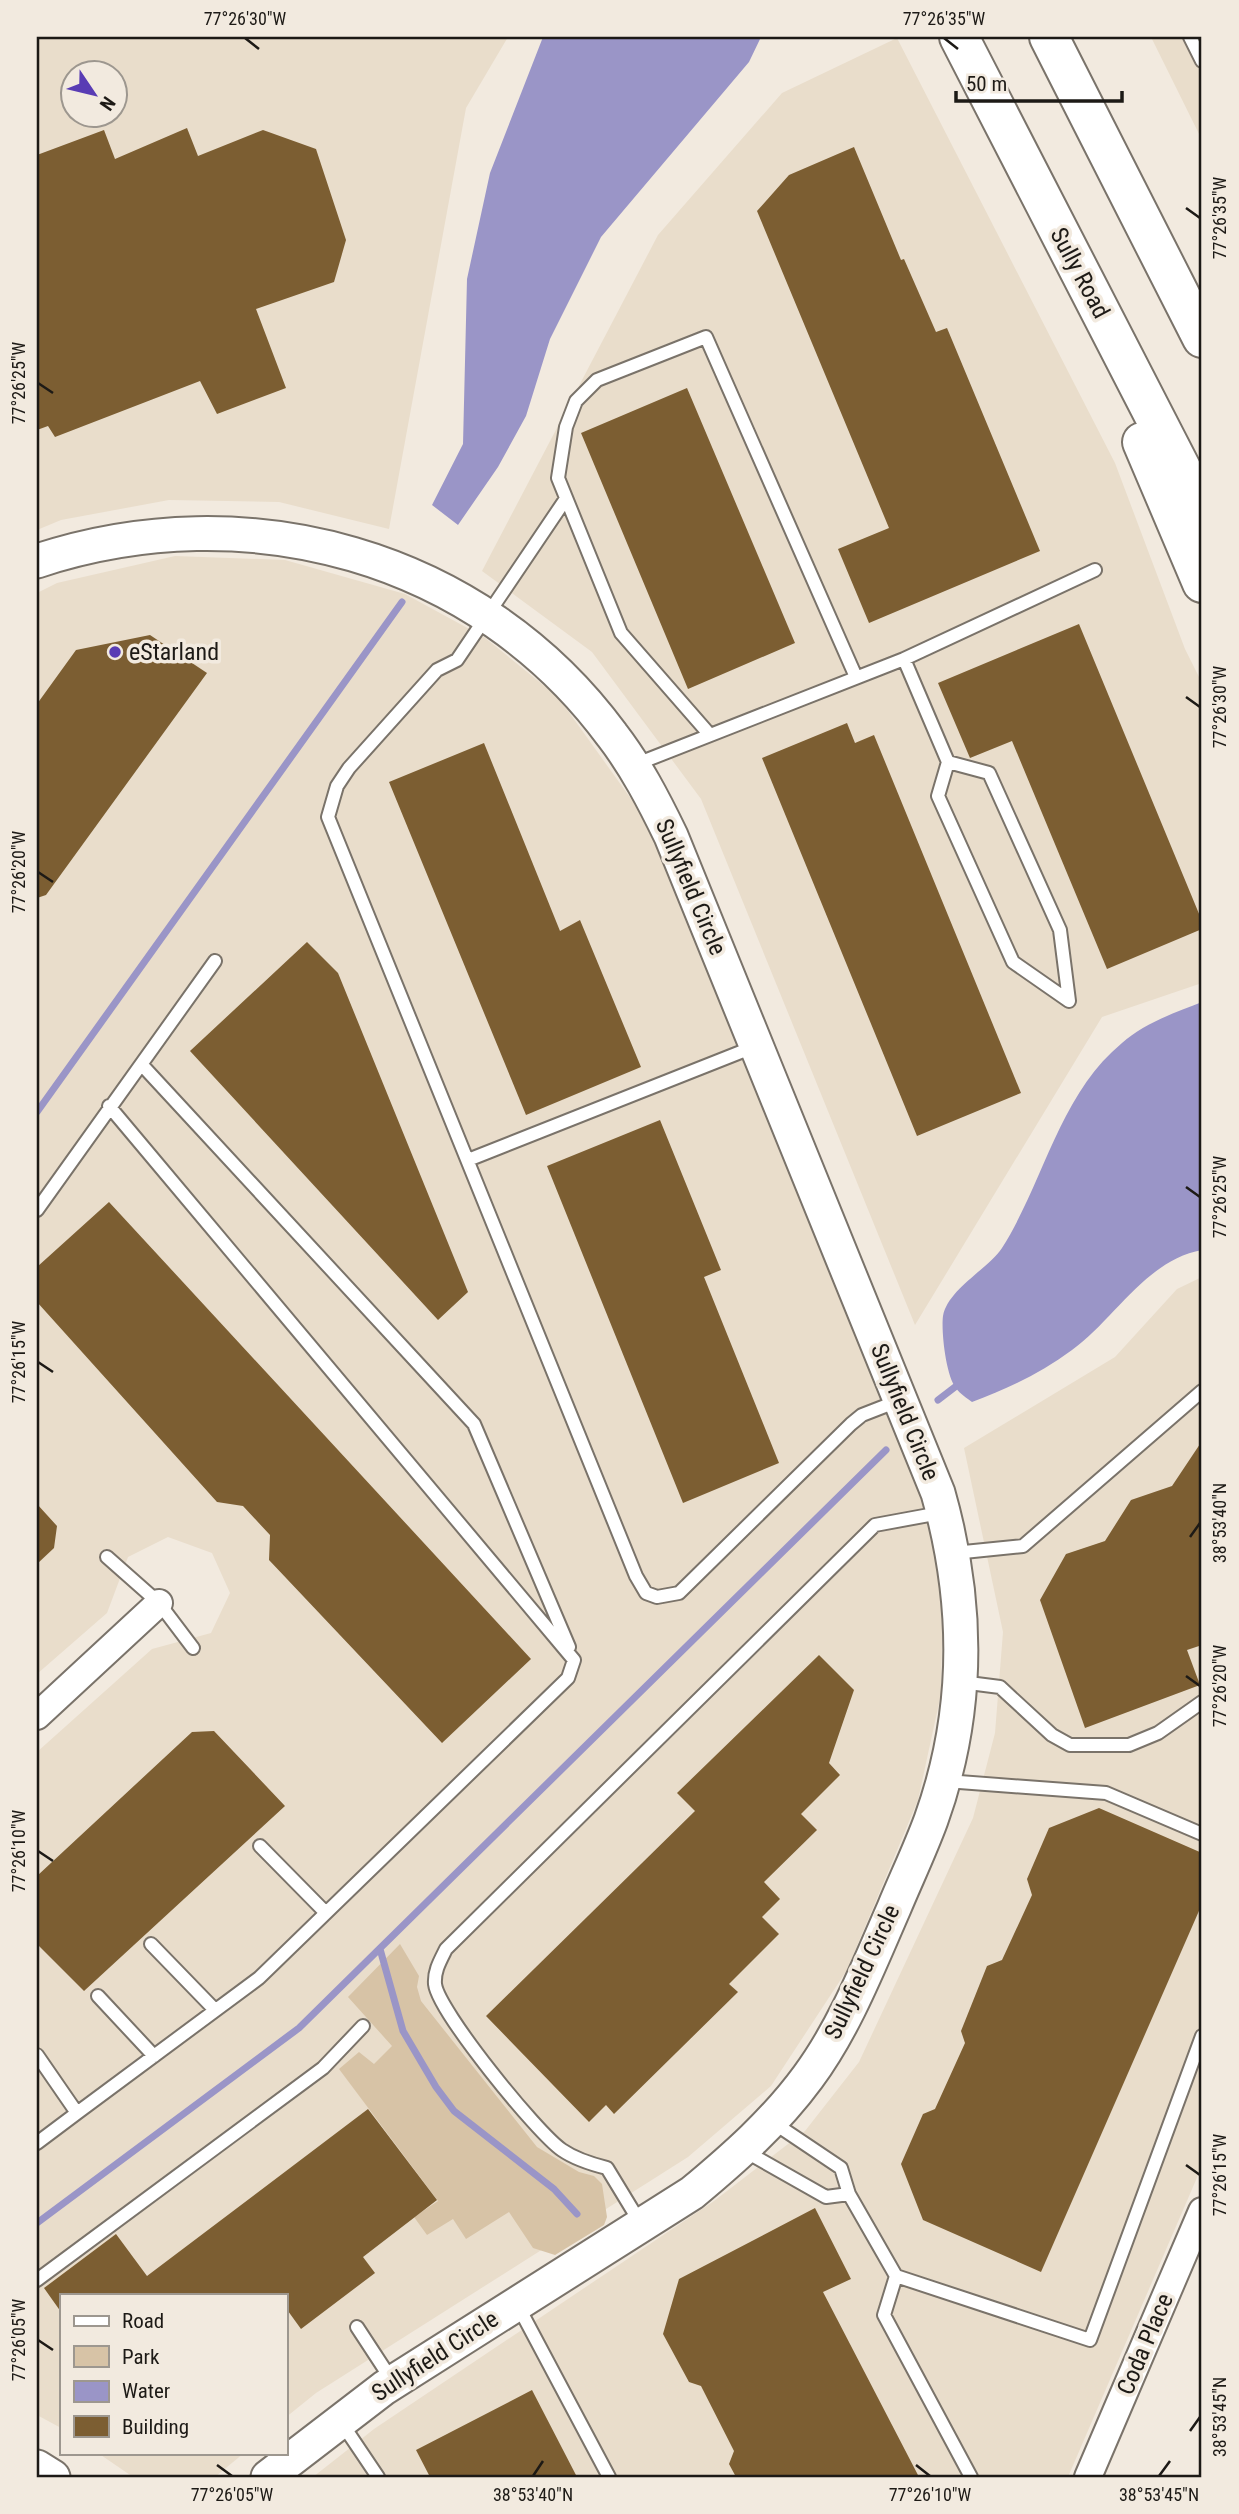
<svg xmlns="http://www.w3.org/2000/svg" width="1239" height="2514" font-family="'Roboto Condensed',sans-serif">
  <style>
    .built { fill: #e9ddcb; fill-rule: evenodd }
    .green { fill: #d7c3a6 }
    .water { fill: #9a95c7 }
    .lines { fill: none; stroke-linecap: round; stroke-linejoin: round }
    .stream { stroke: #9a95c7; stroke-width: 7 }
    .building { fill: #7c5e32 }
    .service-casing { stroke: #7a736a; stroke-width: 16 }
    .minor-casing { stroke: #7a736a; stroke-width: 30 }
    .tertiary-casing { stroke: #7a736a; stroke-width: 37 }
    .motorway-casing { stroke: #7a736a; stroke-width: 42 }
    .service { stroke: #fff; stroke-width: 12 }
    .minor { stroke: #fff; stroke-width: 26 }
    .tertiary { stroke: #fff; stroke-width: 33 }
    .motorway { stroke: #fff; stroke-width: 38 }
    .ticks { fill: none; stroke: #1d1a16; stroke-width: 2.5 }
    .poi-dot { fill: #593cb4; stroke: #f2eadf; stroke-width: 2.5 }
    .labels { text-anchor: middle; dominant-baseline: central; stroke-width: 7; stroke-linejoin: round; paint-order: stroke }
    .street-label { font-size: 24px; fill: #1d1a16; stroke: #f2eadf }
    .poi-label { font-size: 24px; fill: #1d1a16; stroke: #f2eadf; text-anchor: start }
    .neatline { fill: none; stroke: #1d1a16; stroke-width: 2.5 }
    .ticks-label { font-size: 18px; text-anchor: middle; fill: #1d1a16 }
  </style>
  <rect width="100%" height="100%" fill="#f2eadf"/>
  <path class="built" d="M 37,37 L 508,37 L 466,108 L 389,529 L 279,502 L 169,500 L 61,520 L 37,530 ZM 74,74 L 116,74 L 116,116 L 74,116 Z
    M 1151,37 L 1202,37 L 1202,140 Z
    M 897,38 L 1115,463 L 1185,649 L 1202,683 L 1202,983 L 1102,1017 L 915,1325 L 701,799 L 592,652 L 482,571 L 658,235 L 782,93 Z
    M 175,556 L 285,560 L 405,594 L 484,637 L 558,697 L 657,835 L 922,1491 L 943,1592 L 941,1694 L 918,1800 L 847,1970 L 771,2086 L 688,2157 L 316,2393 L 285,2418 L 285,2295 L 61,2295 L 61,2428 L 37,2415 L 37,1752 L 152,1649 L 211,1633 L 230,1593 L 212,1553 L 168,1537 L 128,1557 L 107,1613 L 37,1674 L 37,593 L 57,583 Z
    M 1202,1277 L 1202,2166 L 1068,2477 L 313,2477 L 374,2429 L 714,2201 L 805,2131 L 859,2062 L 973,1818 L 995,1733 L 1003,1632 L 964,1448 L 1115,1357 L 1177,1289 Z
    M 98,2453 L 244,2453 L 215,2477 L 133,2477 Z"/>
  <path class="green" d="M 400,1944 L 419,1976 L 417,1987 L 421,2001 L 537,2147 L 579,2172 L 594,2176 L 602,2184 L 607,2217 L 604,2225 L 555,2255 L 533,2248 L 509,2212 L 466,2239 L 453,2219 L 427,2235 L 414,2217 L 438,2201 L 339,2069 L 359,2052 L 374,2064 L 392,2046 L 348,1997 Z"/>
  <path class="water" d="M 543,37 L 761,37 L 749,62 L 601,237 L 550,339 L 526,416 L 498,467 L 458,525 L 432,505 L 463,444 L 467,279 L 490,173 Z
    M 1202,1002 L 1202,1250 C 1146,1260 1115,1319 1072,1350 C 1041,1373 1007,1389 972,1402 C 967,1398 960,1394 956,1388 C 946,1376 941,1331 943,1316 C 948,1289 988,1269 1002,1248 C 1044,1182 1059,1095 1122,1043 C 1143,1024 1176,1012 1202,1002 Z"/>
  <g class="lines">
    <path class="stream" d="M 37,1112 L 402,602
      M 938,1400 L 955,1387
      M 380,1949 L 403,2031 L 436,2087 L 454,2111 L 554,2189 L 577,2214
      M 37,2223 L 299,2028 L 886,1450"/>
  </g>
  <path class="building" d="M 187,128 L 198,156 L 263,130 L 316,149 L 346,240 L 334,282 L 256,309 L 286,388 L 217,414 L 200,381 L 55,437 L 48,426 L 37,430 L 37,155 L 104,130 L 115,159 Z
    M 854,147 L 901,260 L 904,259 L 936,332 L 947,328 L 1040,551 L 869,623 L 838,549 L 889,528 L 757,211 L 789,175 Z
    M 687,388 L 795,643 L 688,689 L 581,433 Z
    M 1079,624 L 1202,921 L 1202,929 L 1107,969 L 1012,741 L 970,758 L 938,683 Z
    M 150,635 L 207,673 L 46,895 L 37,898 L 37,704 L 76,650 Z
    M 847,723 L 855,743 L 874,735 L 1021,1093 L 917,1136 L 762,758 Z
    M 484,743 L 560,931 L 580,920 L 641,1067 L 526,1115 L 389,782 Z
    M 307,942 L 338,973 L 468,1292 L 438,1320 L 190,1051 Z
    M 660,1120 L 721,1270 L 704,1277 L 779,1463 L 683,1503 L 547,1166 Z
    M 109,1202 L 531,1659 L 442,1743 L 269,1560 L 270,1535 L 243,1506 L 217,1502 L 37,1302 L 37,1267 Z
    M 1202,1441 L 1202,1645 L 1187,1650 L 1200,1685 L 1085,1728 L 1040,1600 L 1066,1554 L 1105,1541 L 1131,1500 L 1172,1486 Z
    M 37,1504 L 57,1526 L 54,1548 L 37,1564 Z
    M 819,1655 L 854,1690 L 829,1763 L 840,1775 L 801,1814 L 817,1830 L 764,1882 L 780,1899 L 762,1917 L 779,1934 L 729,1984 L 738,1992 L 614,2114 L 606,2105 L 589,2122 L 486,2016 L 695,1811 L 677,1793 Z
    M 214,1731 L 285,1806 L 84,1991 L 37,1944 L 37,1876 L 192,1732 Z
    M 1099,1808 L 1202,1853 L 1202,1904 L 1041,2272 L 923,2220 L 901,2164 L 923,2114 L 935,2109 L 965,2043 L 961,2031 L 987,1966 L 1002,1960 L 1032,1895 L 1027,1879 L 1049,1828 Z
    M 368,2109 L 437,2200 L 363,2257 L 375,2273 L 301,2329 L 288,2311 L 285,2313 L 285,2295 L 61,2295 L 61,2312 L 44,2288 L 116,2234 L 147,2276 Z
    M 815,2208 L 851,2279 L 823,2292 L 919,2477 L 736,2477 L 729,2464 L 734,2451 L 701,2386 L 689,2382 L 663,2334 L 679,2279 Z
    M 532,2390 L 577,2477 L 430,2477 L 416,2450 Z"/>
  <g class="lines">
    <defs>
      <path id="service" d="M 1190,37 L 1202,61
        M 565,500 L 457,660 L 437,670 L 349,768 L 337,786 L 328,817 L 636,1576 L 646,1593 L 657,1597 L 679,1593 L 851,1424 L 862,1415 L 898,1401
        M 904,659 L 1095,570
        M 710,735 L 621,633 L 558,478 L 566,427 L 576,401 L 597,380 L 706,337 L 856,677
        M 634,765 L 904,659 L 948,762 L 938,796 L 1013,962 L 1069,1001 L 1060,930 L 989,773 L 948,762
        M 142,1065 L 474,1424 L 569,1647
        M 468,1160 L 756,1046
        M 37,1210 L 215,961
        M 954,1553 L 1023,1546 L 1202,1391
        M 107,1557 L 159,1603 L 193,1648
        M 961,1682 L 1000,1687 L 1052,1735 L 1070,1745 L 1129,1745 L 1158,1733 L 1202,1702
        M 946,1781 L 1106,1793 L 1202,1834
        M 260,1846 L 326,1913
        M 151,1944 L 215,2010
        M 98,1996 L 154,2056
        M 37,2055 L 77,2113 L 37,2143
        M 77,2113 L 259,1978 L 568,1678 L 574,1660 L 109,1106
        M 771,2121 L 841,2168 L 849,2194 L 896,2276 L 1090,2340 L 1202,2036
        M 743,2150 L 826,2197 L 849,2194
        M 641,2224 L 607,2168 C 591,2164 575,2159 562,2150 C 537,2133 438,2011 435,1984 C 434,1971 440,1961 446,1949 L 875,1525 L 940,1513
        M 896,2276 L 884,2315 L 971,2477
        M 37,2280 L 323,2068 L 363,2026
        M 517,2304 L 609,2477
        M 357,2327 L 393,2382
        M 341,2422 L 378,2477"/>
      <path id="minor" d="M 37,1716 L 159,1603
        M 1088,2477 L 1202,2211"/>
      <path id="tertiary" d="M 37,561 C 246,492 479,554 612,735 C 636,766 654,801 671,836 L 938,1493 C 969,1602 970,1712 931,1820 C 920,1850 906,1879 894,1908 C 869,1965 845,2027 808,2077 C 775,2122 734,2158 692,2193 L 384,2388 L 268,2477
        M 37,2467 L 53,2477"/>
      <path id="motorway" d="M 959,37 L 1202,509
        M 1049,37 L 1202,338
        M 1142,442 L 1202,583"/>
    </defs>
    <use href="#service" class="service-casing"/>
    <use href="#minor" class="minor-casing"/>
    <use href="#tertiary" class="tertiary-casing"/>
    <use href="#motorway" class="motorway-casing"/>
    <use href="#service" class="service"/>
    <use href="#minor" class="minor"/>
    <use href="#tertiary" class="tertiary"/>
    <use href="#motorway" class="motorway"/>
  </g>
  <path class="ticks" d="M 245,38 L 259,49M 944,38 L 958,49M 1186,208 L 1200,218M 38,383 L 53,393M 1186,697 L 1200,707M 38,872 L 53,882M 1186,1187 L 1200,1197M 38,1362 L 53,1372M 1190,1537 L 1200,1523M 1186,1676 L 1200,1686M 38,1851 L 53,1861M 1186,2165 L 1200,2175M 38,2340 L 53,2350M 1190,2431 L 1200,2417M 217,2465 L 232,2476M 916,2465 L 930,2476M 533,2476 L 543,2461M 1159,2476 L 1170,2461"/>
  <circle class="poi-dot" cx="115" cy="652" r="7"/>
  <g class="labels">
    <g class="street-label">
      <text transform="translate(1080 273) rotate(62)">Sully Road</text>
      <text transform="translate(691 887) rotate(67)">Sullyfield Circle</text>
      <text transform="translate(905 1412) rotate(68)">Sullyfield Circle</text>
      <text transform="translate(862 1972) rotate(-65)">Sullyfield Circle</text>
      <text transform="translate(1145 2344) rotate(-67)">Coda Place</text>
      <text transform="translate(435 2356) rotate(-33)">Sullyfield Circle</text>
    </g>
    <g class="poi-label">
      <text x="129" y="652">eStarland</text>
    </g>
  </g>
  <rect width="1239" height="2514" fill="none" stroke="#f2eadf" stroke-width="77"/>
  <rect x="60" y="2294" width="228" height="161" fill="#f2eadf" stroke="#9d978f" stroke-width="2"/>
  <rect x="74" y="2316" width="35" height="10" fill="#ffffff" stroke="#9d978f" stroke-width="2"/>
  <text x="122" y="2328" font-size="21" fill="#1d1a16">Road</text>
  <rect x="74" y="2346" width="35" height="21" fill="#d7c3a6" stroke="#9d978f" stroke-width="2"/>
  <text x="122" y="2364" font-size="21" fill="#1d1a16">Park</text>
  <rect x="74" y="2381" width="35" height="21" fill="#9a95c7" stroke="#9d978f" stroke-width="2"/>
  <text x="122" y="2398" font-size="21" fill="#1d1a16">Water</text>
  <rect x="74" y="2416" width="35" height="21" fill="#7c5e32" stroke="#9d978f" stroke-width="2"/>
  <text x="122" y="2434" font-size="21" fill="#1d1a16">Building</text>
  <g transform="translate(94 94) rotate(125)"><circle r="33" fill="#f2eadf" stroke="#9d978f" stroke-width="2"/>
  <path d="M0-5L12 26L0 18L-12 26Z" fill="#593cb4"/>
  <text y="-10" font-size="19" font-weight="bold" text-anchor="middle" fill="#1d1a16">N</text>
  </g>
  <path d="M956 91v10h166v-10" fill="none" stroke="#1d1a16" stroke-width="3.5"/>
  <text x="966" y="91" font-size="21" fill="#1d1a16" stroke="#f2eadf" stroke-width="5" paint-order="stroke">50 m</text>
  <rect x="38" y="38" width="1162" height="2438" class="neatline"/>
  <g class="ticks-label">
    <text x="245" y="25">77°26'30"W</text>
    <text x="944" y="25">77°26'35"W</text>
    <text transform="translate(1220 218) rotate(-90)" y="6">77°26'35"W</text>
    <text transform="translate(19 383) rotate(-90)" y="6">77°26'25"W</text>
    <text transform="translate(1220 707) rotate(-90)" y="6">77°26'30"W</text>
    <text transform="translate(19 872) rotate(-90)" y="6">77°26'20"W</text>
    <text transform="translate(1220 1197) rotate(-90)" y="6">77°26'25"W</text>
    <text transform="translate(19 1362) rotate(-90)" y="6">77°26'15"W</text>
    <text transform="translate(1220 1523) rotate(-90)" y="6">38°53'40"N</text>
    <text transform="translate(1220 1686) rotate(-90)" y="6">77°26'20"W</text>
    <text transform="translate(19 1851) rotate(-90)" y="6">77°26'10"W</text>
    <text transform="translate(1220 2175) rotate(-90)" y="6">77°26'15"W</text>
    <text transform="translate(19 2340) rotate(-90)" y="6">77°26'05"W</text>
    <text transform="translate(1220 2417) rotate(-90)" y="6">38°53'45"N</text>
    <text x="232" y="2501">77°26'05"W</text>
    <text x="533" y="2501">38°53'40"N</text>
    <text x="930" y="2501">77°26'10"W</text>
    <text x="1159" y="2501">38°53'45"N</text>
  </g>
</svg>
